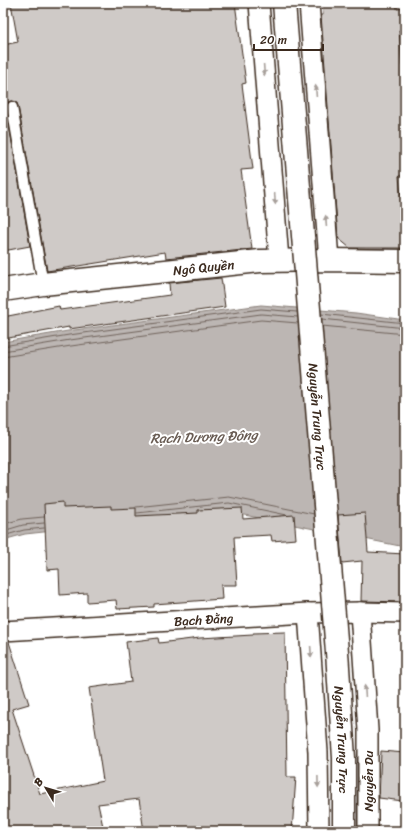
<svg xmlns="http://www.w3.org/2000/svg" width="408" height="834" font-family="Sriracha,sans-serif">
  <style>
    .water { fill: #bcb6b3; stroke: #887e77 }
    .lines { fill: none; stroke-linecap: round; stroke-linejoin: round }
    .shore { stroke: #6f625a; stroke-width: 1 }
    .building { fill: #cfcac7; stroke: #3b2a1e }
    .service-casing { stroke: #3b2a1e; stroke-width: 13 }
    .minor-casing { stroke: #3b2a1e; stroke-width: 22 }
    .tertiary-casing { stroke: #3b2a1e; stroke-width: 25 }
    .service { stroke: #fff; stroke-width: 10 }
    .minor { stroke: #fff; stroke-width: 19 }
    .tertiary { stroke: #fff; stroke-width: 22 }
    .secondary-bridge-casing { stroke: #3b2a1e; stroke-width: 25; stroke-linecap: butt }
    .secondary-bridge { stroke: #fff; stroke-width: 22 }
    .oneway { fill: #a79f9a }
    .labels { text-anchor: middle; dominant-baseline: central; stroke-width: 4; stroke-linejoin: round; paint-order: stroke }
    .street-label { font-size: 13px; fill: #3b2a1e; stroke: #fff }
    .water-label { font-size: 14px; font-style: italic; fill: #685b52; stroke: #fff }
  </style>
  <rect width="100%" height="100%" fill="#fff"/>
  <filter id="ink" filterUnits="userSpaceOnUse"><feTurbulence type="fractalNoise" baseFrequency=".025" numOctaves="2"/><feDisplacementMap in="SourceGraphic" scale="8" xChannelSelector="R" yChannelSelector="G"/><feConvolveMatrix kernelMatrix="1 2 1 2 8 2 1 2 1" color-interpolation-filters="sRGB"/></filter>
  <g filter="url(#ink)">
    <path class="water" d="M 261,305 L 356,313 L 405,320 L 405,547 L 229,512 L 25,534 L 3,540 L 3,342 L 68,331 Z"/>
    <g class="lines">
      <path class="shore" d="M 321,314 L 405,323
        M 322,319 L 405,328
        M 322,326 L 405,334
        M 3,346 L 69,335 L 261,309 L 297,312
        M 3,351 L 70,340 L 261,314 L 298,317
        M 3,357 L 71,346 L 261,320 L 298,323
        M 136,507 L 229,497 L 314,514
        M 137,513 L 229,503 L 287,515
        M 3,524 L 22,519 L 44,517
        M 3,531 L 23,525 L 44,523
        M 3,536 L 24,530 L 44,528"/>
    </g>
    <path class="building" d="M 11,3 L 235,3 L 246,83 L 242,84 L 253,169 L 241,170 L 252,249 L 166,258 L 165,252 L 47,271 L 18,106 L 17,103 L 11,101 L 8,102 L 6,108 L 30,246 L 3,251 L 3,45 L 18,42 Z
      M 322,3 L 397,3 L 397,9 L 405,8 L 405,30 L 399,30 L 402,66 L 405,66 L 405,176 L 399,176 L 403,220 L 405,219 L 405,248 L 350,248 L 338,238 L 321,15 L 323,15 Z
      M 221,278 L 225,307 L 69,329 L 69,327 L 3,339 L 3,317 L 59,306 L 60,310 L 170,295 L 169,283 Z
      M 63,502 L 63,508 L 111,506 L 111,509 L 136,508 L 136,516 L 198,513 L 198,510 L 242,508 L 243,519 L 294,515 L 296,539 L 272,541 L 271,535 L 234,537 L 237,585 L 221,585 L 222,599 L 154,604 L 154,607 L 117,609 L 116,600 L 87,602 L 87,593 L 60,595 L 59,569 L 47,570 L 44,504 Z
      M 365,513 L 368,552 L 405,554 L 405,602 L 361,601 L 362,561 L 342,563 L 338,515 Z
      M 285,632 L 287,777 L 296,777 L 292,831 L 180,831 L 180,827 L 156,831 L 144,831 L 139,799 L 98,804 L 104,831 L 3,831 L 3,642 L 9,642 L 29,704 L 12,709 L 40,794 L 103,781 L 89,688 L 131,682 L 126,642 L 158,638 L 159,643 L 200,638 L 253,635 L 253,633 Z
      M 381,751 L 405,753 L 405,778 L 403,801 L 379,798 Z"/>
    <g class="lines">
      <defs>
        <path id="service" d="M 12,107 L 43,284"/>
        <g id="minor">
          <path d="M 259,3 L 279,260"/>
          <path d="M 309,3 L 329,260"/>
          <path d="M 360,612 L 368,730 L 368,831"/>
          <path d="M 308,613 L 318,752 L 319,831"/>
          <path id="s1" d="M 3,631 L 308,613 L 360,612 L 405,613"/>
        </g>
        <g id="tertiary">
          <path id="s2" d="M 3,290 L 43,284 L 260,261 L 329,260 L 405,261"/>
        </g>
      </defs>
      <use href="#service" class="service-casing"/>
      <use href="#minor" class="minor-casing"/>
      <use href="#tertiary" class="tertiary-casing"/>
      <use href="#service" class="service"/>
      <use href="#minor" class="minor"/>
      <use href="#tertiary" class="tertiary"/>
      <defs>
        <g id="secondary-bridge">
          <path id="s3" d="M 284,3 L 337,652 L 344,758 L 344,831"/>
        </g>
      </defs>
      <use href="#secondary-bridge" class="secondary-bridge-casing"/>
      <use href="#secondary-bridge" class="secondary-bridge"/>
    </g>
    <defs><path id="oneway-solid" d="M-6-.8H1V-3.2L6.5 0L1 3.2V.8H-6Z"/></defs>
    <g class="oneway">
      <use href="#oneway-solid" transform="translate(264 70) rotate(86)"/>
      <use href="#oneway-solid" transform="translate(316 91) rotate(-94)"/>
      <use href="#oneway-solid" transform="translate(275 199) rotate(86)"/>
      <use href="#oneway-solid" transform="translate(326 221) rotate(-94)"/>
      <use href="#oneway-solid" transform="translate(311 652) rotate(86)"/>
      <use href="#oneway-solid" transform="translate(365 691) rotate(-94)"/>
      <use href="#oneway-solid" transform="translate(318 782) rotate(89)"/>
    </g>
  </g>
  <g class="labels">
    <g class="street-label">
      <text stroke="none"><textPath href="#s2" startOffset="202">Ngô Quyền</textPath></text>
      <text stroke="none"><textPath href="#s3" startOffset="415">Nguyễn Trung Trực</textPath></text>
      <text stroke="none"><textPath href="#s1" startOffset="201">Bạch Đằng</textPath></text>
      <text stroke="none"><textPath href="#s3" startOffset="739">Nguyễn Trung Trực</textPath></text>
      <text transform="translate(368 781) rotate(-90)">Nguyễn Du</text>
    </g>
    <g class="water-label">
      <text transform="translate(204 437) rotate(-2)">Rạch Dương Đông</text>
    </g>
  </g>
  <rect width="408" height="834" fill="none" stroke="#fff" stroke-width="16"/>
  <rect x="8" y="8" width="392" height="818" fill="none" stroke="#3b2a1e" stroke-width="1.5" filter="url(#ink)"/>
  <g transform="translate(46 788) rotate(308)" stroke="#ffffff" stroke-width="3" paint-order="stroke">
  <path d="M0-3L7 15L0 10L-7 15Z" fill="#3b2a1e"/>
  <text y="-6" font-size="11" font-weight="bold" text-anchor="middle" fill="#3b2a1e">B</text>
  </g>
  <path d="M254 44v6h69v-6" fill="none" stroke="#3b2a1e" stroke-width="2"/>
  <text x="260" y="44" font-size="12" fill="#3b2a1e" stroke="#ffffff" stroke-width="3" paint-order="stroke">20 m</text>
</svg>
